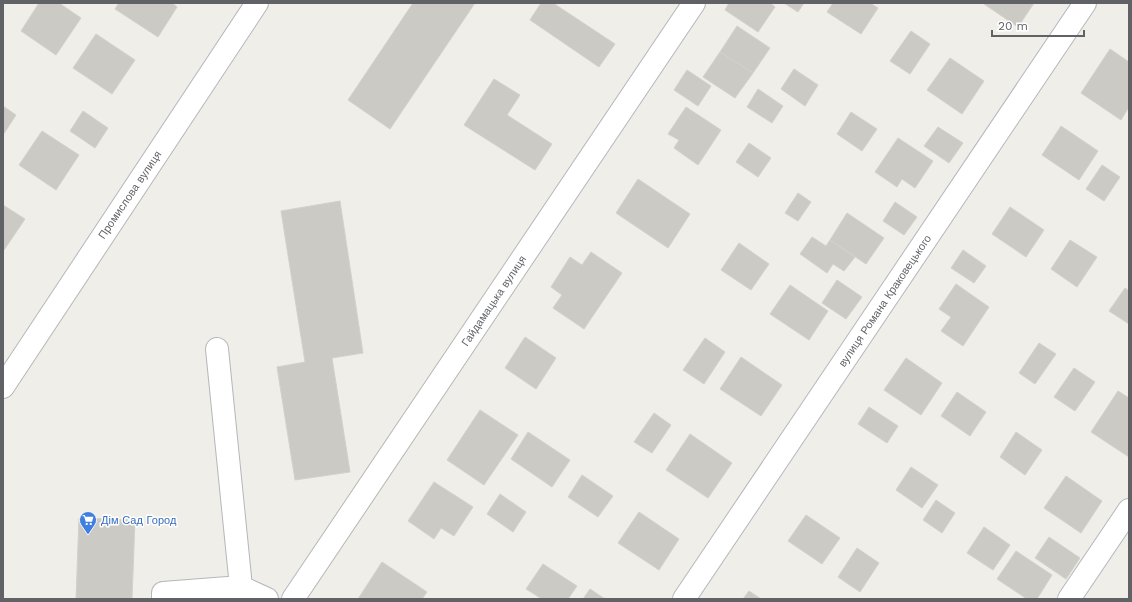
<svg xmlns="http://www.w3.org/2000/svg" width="1132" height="602" font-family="'Work Sans',sans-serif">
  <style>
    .building { fill: #cbcac5; stroke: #d4d1c7 }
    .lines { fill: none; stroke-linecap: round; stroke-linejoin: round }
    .minor-casing { stroke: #b5b7bb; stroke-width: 24 }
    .minor { stroke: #fff; stroke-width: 22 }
    .labels { text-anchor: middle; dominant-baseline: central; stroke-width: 3; stroke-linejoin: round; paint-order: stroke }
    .street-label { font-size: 11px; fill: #606266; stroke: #fff }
    .shop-label { font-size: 11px; fill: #366cbe; stroke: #fff; text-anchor: start }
  </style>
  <rect width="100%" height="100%" fill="#efeee8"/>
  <path class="building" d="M 39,3 L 59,3 L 81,18 L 56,55 L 21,31 Z
    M 119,3 L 172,3 L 177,7 L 158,37 L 115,9 Z
    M 413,3 L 475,3 L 390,129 L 348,100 Z
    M 541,3 L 553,3 L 615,44 L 599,67 L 530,20 Z
    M 729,3 L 770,3 L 775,7 L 758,32 L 725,10 Z
    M 784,3 L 804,3 L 798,12 Z
    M 833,3 L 870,3 L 878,8 L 861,34 L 827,12 Z
    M 984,3 L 1034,3 L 1018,27 L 984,4 Z
    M 737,26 L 770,48 L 753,73 L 720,52 Z
    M 911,31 L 930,44 L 910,74 L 890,61 Z
    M 96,34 L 135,60 L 112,94 L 73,68 Z
    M 1110,49 L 1129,62 L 1129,107 L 1121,120 L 1081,93 Z
    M 720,52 L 753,73 L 735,98 L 703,77 Z
    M 950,58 L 984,81 L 962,114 L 927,90 Z
    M 794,69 L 818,85 L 805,106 L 781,89 Z
    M 687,70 L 711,86 L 698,106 L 674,90 Z
    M 494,79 L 520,95 L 507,115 L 552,144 L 535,170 L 464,125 Z
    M 758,89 L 783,106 L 772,123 L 747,107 Z
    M 3,106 L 16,115 L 3,135 Z
    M 686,107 L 721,130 L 698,165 L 674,148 L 679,140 L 668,134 Z
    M 83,111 L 108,128 L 95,148 L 70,131 Z
    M 851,112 L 877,129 L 862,151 L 837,134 Z
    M 1061,126 L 1098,151 L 1079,180 L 1042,155 Z
    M 938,127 L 963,143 L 949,163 L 924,146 Z
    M 42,131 L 79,155 L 56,190 L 19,165 Z
    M 898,138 L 933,161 L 915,188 L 902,179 L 897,187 L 875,172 Z
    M 749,143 L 771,158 L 758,177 L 736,162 Z
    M 1102,165 L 1120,177 L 1104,201 L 1086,189 Z
    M 638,179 L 690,214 L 668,248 L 616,213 Z
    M 798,193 L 811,202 L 798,221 L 785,213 Z
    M 340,201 L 363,353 L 332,358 L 350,472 L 295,480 L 277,367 L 305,362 L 281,211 Z
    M 895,202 L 917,217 L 904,235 L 883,221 Z
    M 3,205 L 25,219 L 4,250 L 3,249 Z
    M 1010,207 L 1044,230 L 1026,257 L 992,234 Z
    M 847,213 L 884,238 L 866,264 L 830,240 Z
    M 812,237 L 826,246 L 830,240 L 855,257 L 844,271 L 833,264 L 827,273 L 800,254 Z
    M 1070,240 L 1097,257 L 1077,287 L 1051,269 Z
    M 739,243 L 769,264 L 751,290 L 721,270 Z
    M 963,250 L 986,266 L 974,283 L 951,268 Z
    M 591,252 L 622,273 L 584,329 L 553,308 L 562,295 L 551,287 L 570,257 L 582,265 Z
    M 837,280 L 862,297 L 846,319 L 822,303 Z
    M 956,284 L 989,307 L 963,346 L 941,331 L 951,317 L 939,309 Z
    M 790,285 L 828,311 L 809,340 L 770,314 Z
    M 1125,288 L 1129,291 L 1129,324 L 1109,311 Z
    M 525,337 L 556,358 L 536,389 L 505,368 Z
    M 705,338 L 725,352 L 704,384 L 683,370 Z
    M 1039,343 L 1056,354 L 1035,384 L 1019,373 Z
    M 741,357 L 782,385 L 761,416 L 720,389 Z
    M 906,358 L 942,383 L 921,415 L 884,390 Z
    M 1074,368 L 1095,382 L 1075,411 L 1054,397 Z
    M 1118,391 L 1129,398 L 1129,457 L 1091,432 Z
    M 957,392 L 986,412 L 970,436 L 941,416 Z
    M 869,407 L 898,426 L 887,443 L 858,424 Z
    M 480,410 L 518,435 L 484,485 L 447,460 Z
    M 654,413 L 671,425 L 652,453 L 634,442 Z
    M 528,432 L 570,460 L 552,487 L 511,459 Z
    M 1016,432 L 1042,450 L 1025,475 L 1000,457 Z
    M 690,434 L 732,463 L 708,498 L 666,470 Z
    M 911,467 L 938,485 L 922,508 L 896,490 Z
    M 582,475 L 613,496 L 598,517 L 568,497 Z
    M 1066,476 L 1102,501 L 1081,533 L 1044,508 Z
    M 434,482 L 473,507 L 454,536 L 441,528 L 434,539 L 408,521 Z
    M 500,494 L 526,512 L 513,532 L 487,514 Z
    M 936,500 L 955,513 L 942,533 L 923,520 Z
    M 639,512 L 679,539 L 659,570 L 618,543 Z
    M 806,515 L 840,538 L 822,564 L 788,541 Z
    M 79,518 L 135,520 L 132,599 L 76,599 Z
    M 984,527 L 1010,545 L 993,570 L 967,553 Z
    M 1049,537 L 1080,558 L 1066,579 L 1035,558 Z
    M 857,548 L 879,563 L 860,592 L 838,577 Z
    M 1016,551 L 1052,575 L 1037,599 L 1027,599 L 997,579 Z
    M 382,562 L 427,592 L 422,599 L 358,599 Z
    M 543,564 L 577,586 L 568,599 L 542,599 L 526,589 Z
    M 590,589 L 605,599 L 583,599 Z
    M 749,591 L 761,599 L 743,599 Z"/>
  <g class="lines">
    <defs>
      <path id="minor" d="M 217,349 L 241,587
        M 3,387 L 257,3
        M 163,599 L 163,593 L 241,587 L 267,599
        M 293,599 L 694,3
        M 684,599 L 1085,3
        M 1069,599 L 1129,510"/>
    </defs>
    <use href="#minor" class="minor-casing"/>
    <use href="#minor" class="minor"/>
  </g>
  <defs>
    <symbol id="supermarket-pin" viewBox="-11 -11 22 30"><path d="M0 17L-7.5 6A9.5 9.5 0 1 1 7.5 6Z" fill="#3f7fe0" stroke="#fff"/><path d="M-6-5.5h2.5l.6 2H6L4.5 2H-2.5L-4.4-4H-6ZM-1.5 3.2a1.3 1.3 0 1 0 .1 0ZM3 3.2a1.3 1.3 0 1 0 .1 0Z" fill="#fff"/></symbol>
  </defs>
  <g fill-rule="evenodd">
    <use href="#supermarket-pin" x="78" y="510" width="20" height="27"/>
  </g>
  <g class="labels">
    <g class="street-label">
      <text transform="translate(130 195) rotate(-56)">Промислова вулиця</text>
      <text transform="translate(494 301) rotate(-56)">Гайдамацька вулиця</text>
      <text transform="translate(885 301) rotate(-56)">вулиця Романа Краковецького</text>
    </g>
    <g class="shop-label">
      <text x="101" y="520">Дім Сад Город</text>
    </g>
  </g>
  <rect width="1132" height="602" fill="none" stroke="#606266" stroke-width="8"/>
  <path d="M992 30v6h92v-6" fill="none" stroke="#606266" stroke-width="2"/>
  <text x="998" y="30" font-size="12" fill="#606266" stroke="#ffffff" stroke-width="3" paint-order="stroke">20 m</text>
</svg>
